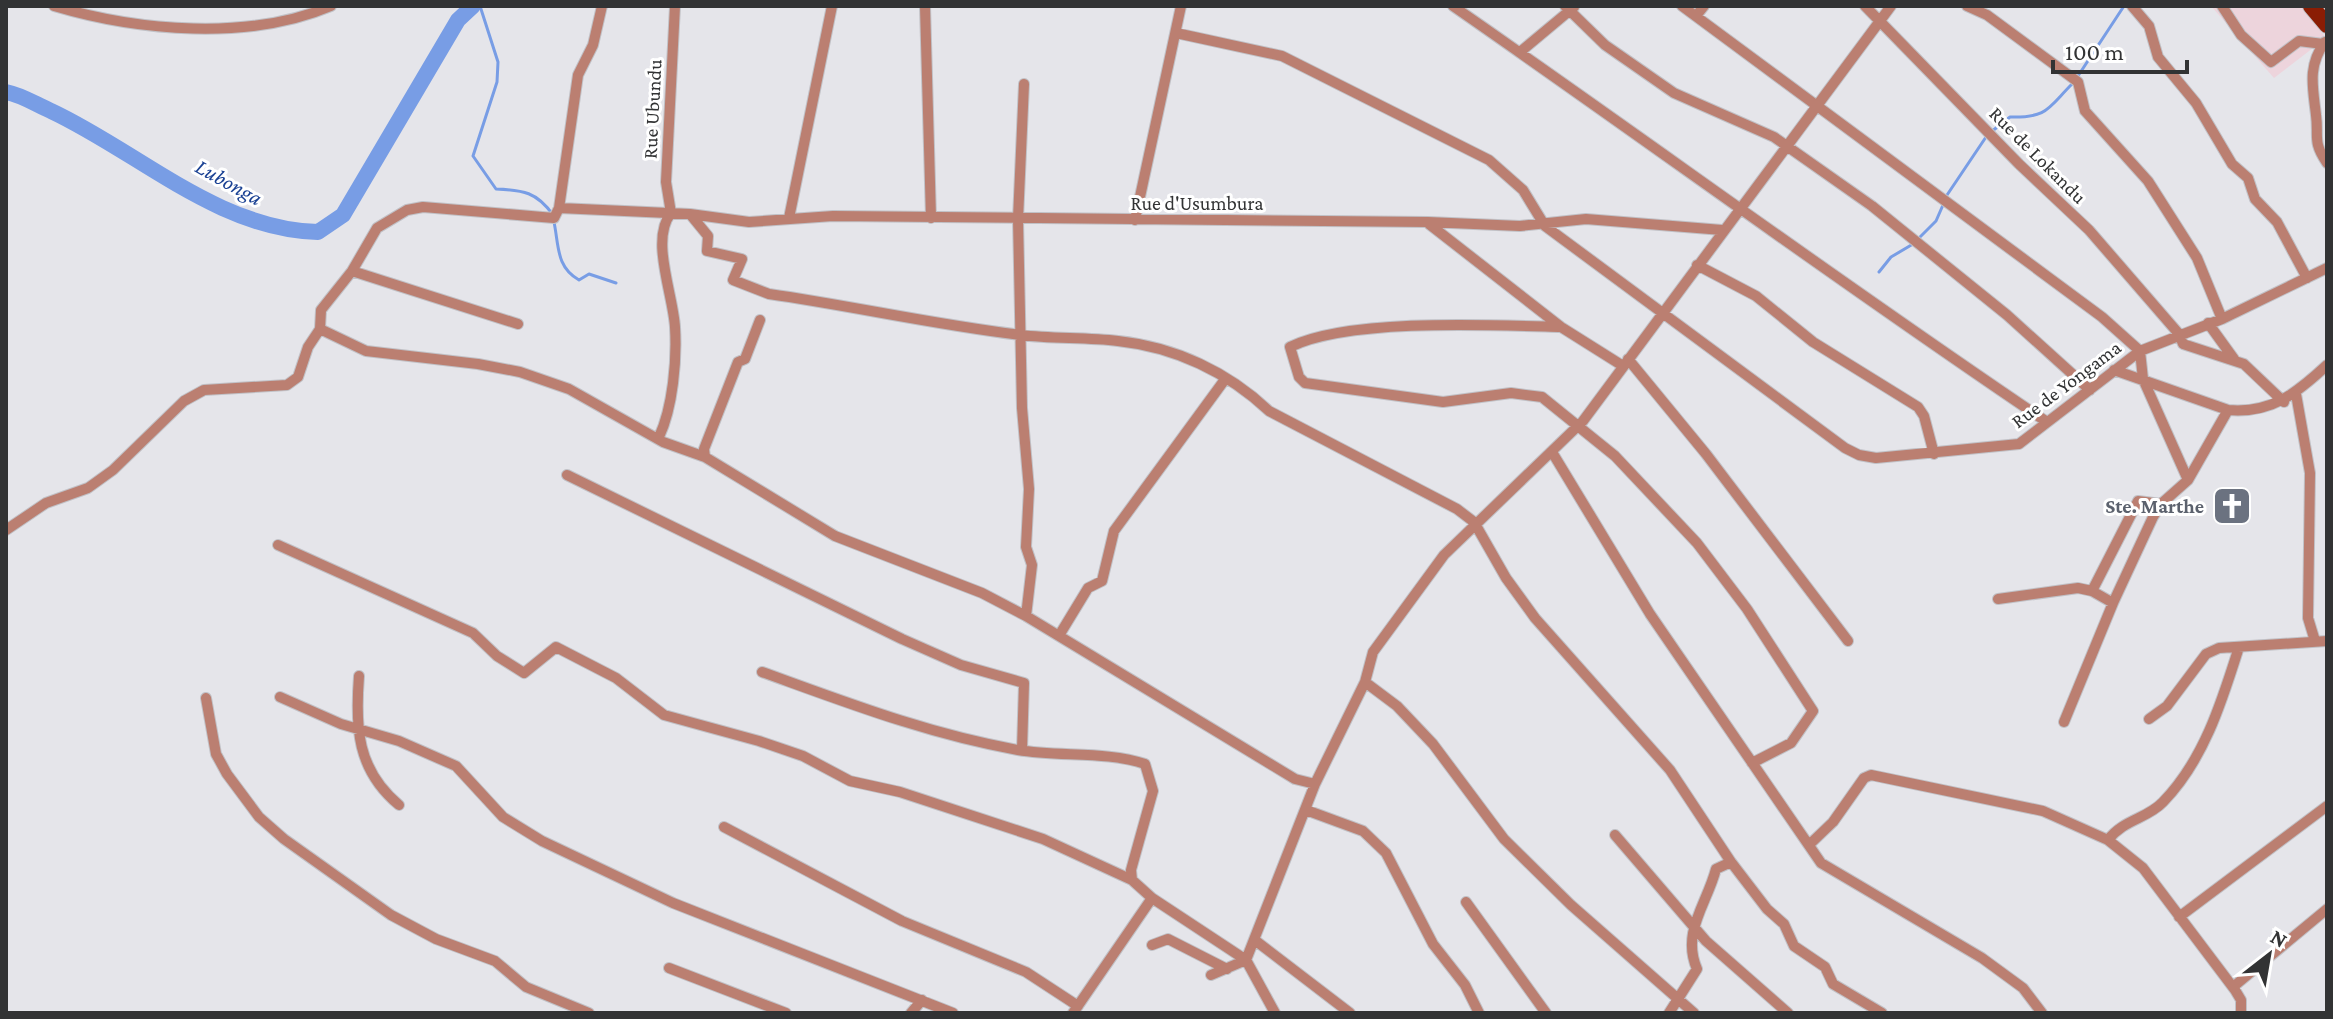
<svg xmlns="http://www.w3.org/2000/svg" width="2333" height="1019" font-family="'Crimson Pro',serif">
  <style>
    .commercial { fill: #edd4dc }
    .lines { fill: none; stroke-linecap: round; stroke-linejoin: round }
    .stream { stroke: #789de5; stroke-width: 3 }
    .river { stroke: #789de5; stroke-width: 16 }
    .minor-casing { stroke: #c1c1c6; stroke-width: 12 }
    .primary-casing { stroke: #c1c1c6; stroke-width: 18 }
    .minor { stroke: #bb7f71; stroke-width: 10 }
    .primary { stroke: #8a1d04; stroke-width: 16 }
    .labels { text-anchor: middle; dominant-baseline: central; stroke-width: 6; stroke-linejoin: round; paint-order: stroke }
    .street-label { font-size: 20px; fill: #323334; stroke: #fff }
    .worship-label { font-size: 20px; font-weight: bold; fill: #5b616d; stroke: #fff; text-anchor: end }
    .water-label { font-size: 22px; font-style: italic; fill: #1b4294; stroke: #fff }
  </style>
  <rect width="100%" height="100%" fill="#e5e5ea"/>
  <path class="commercial" d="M 2211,6 L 2302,6 L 2326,38 L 2274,78 Z"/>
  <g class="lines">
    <path class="stream" d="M 480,6 L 498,62 L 497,82 L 473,156 L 496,189 C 523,190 537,192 553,215
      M 2076,79 L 2124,6
      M 1991,132 L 2010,117 C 2048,118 2048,108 2072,84
      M 1945,198 L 1986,137
      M 554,222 C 559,246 556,267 579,280 L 589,274 L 616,283
      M 1917,240 L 1936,221 L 1943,205
      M 1879,272 L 1891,257 L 1913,244"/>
    <path class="river" d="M 6,92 C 22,95 37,105 51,111 C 137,151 219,230 318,232 L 343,215 L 458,20 L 473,6"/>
    <defs>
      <path id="minor" d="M 54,6 C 138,31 249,41 331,6
        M 925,6 L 931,218
        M 1453,6 C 1652,144 1846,287 2047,422
        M 1565,6 L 1605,45 L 1674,93 L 1774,137 L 1872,206 L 2007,315 L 2090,390
        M 1682,6 L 2102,317 L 2140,351 L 2143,379 L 2188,480
        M 1865,6 L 2019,164 L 2089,230 L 2179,334 L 2183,344 L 2244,364 L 2284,402
        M 1967,6 L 1987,15 L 2078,82 L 2085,111 L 2148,181 L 2197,258 L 2222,319
        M 2132,6 L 2149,26 L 2158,57 L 2196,103 L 2232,164 L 2248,178 L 2255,199 L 2277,222 L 2307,278
        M 2222,6 L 2241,35 L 2271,62 L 2299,41 L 2323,44
        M 1696,16 L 1704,6
        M 1176,33 L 1282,56 L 1489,160 L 1523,190 L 1545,226 L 1845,448 L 1859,455 L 1876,458 L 2019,444 L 2140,351 L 2222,319 L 2327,268
        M 2325,42 C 2307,66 2313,88 2316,115 C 2319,137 2312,141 2327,163
        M 1520,52 L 1574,7
        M 1024,84 L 1018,219 L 1022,408 L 1029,489 L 1026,547 L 1032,565 L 1026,616
        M 559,208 L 690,214 L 749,222 L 833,216 L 1428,222 L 1520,226 L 1586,219 L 1722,230
        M 671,213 L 666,182 L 675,6
        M 690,214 L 708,236 L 707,251 L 742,259 L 733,280 L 769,294 C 853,306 936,325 1021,335 C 1053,339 1086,337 1118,341 C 1175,347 1228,372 1269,411 L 1457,509 L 1474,522 L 1506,578 L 1535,618 L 1670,770 L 1731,862 L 1767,909 L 1784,924 L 1794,946 L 1825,967 L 1833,984 L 1882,1013
        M 789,218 L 832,6
        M 1135,220 L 1181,6
        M 1429,224 L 1561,327 L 1623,366
        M 1697,265 L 1756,296 L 1813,342 L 1918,407 L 1924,416 L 1934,454
        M 352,271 L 518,324
        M 2208,323 L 2234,359
        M 1561,327 C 1493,325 1349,318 1290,347 L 1299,377 L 1305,383 L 1443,402 L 1511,393 L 1542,397 L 1615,456 L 1697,543 L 1747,609 L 1813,711 L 1791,743 L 1752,763
        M 320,329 L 366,351 L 478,364 L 520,372 L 569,389 L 663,442 L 705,457 L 835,536 L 982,593 L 1026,616 L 1295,779 L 1315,784
        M 1628,359 L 1706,454 L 1848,641
        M 2114,370 L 2228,410 C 2271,414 2297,393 2327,365
        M 2296,394 L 2310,473 L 2308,618 L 2315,641
        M 659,437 C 673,407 677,360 675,327 C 673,294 650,239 671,213
        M 1552,452 L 1650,614 L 1821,863 L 1982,958 L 2023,988 L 2042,1013
        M 705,457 L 704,449 L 738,362 L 745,359 L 760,320
        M 567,475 L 902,639 L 961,665 L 1024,683 L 1022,750
        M 6,530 L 46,503 L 88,488 L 113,470 L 184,401 L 204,390 L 287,385 L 298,377 L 308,347 L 320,329 L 321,310 L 352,271 L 377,228 L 407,210 L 423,207 L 554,218 L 559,208 L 578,75 L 593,45 L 602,6
        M 278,545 L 473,633 L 497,656 L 524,673 L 556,647 L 616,678 L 664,715 L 759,741 L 803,756 L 850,781 L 900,792 L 1043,839 L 1132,880 L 1152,898 L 1246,960 L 1315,784 L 1365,682 L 1373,652 L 1444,555 L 1583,421 L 1891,6
        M 2092,591 L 2138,501 L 2161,504
        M 1998,599 L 2078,588 L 2092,591 L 2113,603 L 2064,722
        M 2113,603 L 2153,517 L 2161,504 L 2188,480 L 2228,410
        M 1060,634 L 1088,588 L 1102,581 L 1114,531 L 1226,378
        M 762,672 C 848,703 928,734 1018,750 C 1059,757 1107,751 1145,764 L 1153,791 L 1131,870 L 1132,880
        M 359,676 C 355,728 357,770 399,805
        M 1365,682 L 1397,706 L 1433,744 L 1504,839 L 1571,905 L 1694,1013
        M 280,697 L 341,724 L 399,741 L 456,766 L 503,817 L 542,841 L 673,903 L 953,1013
        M 206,698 L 216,754 L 227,774 L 259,817 L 284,839 L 391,915 L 436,939 L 495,961 L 526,987 L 589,1013
        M 2149,719 L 2167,706 L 2206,654 L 2219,648 L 2327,641
        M 1306,810 L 1363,831 L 1386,853 L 1433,944 L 1465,985 L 1479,1013
        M 724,827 L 902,921 L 1026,972 L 1078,1006
        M 1615,835 L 1706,941 L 1788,1013
        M 2108,840 C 2124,819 2147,819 2163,802 C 2204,760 2222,701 2239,647
        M 1811,843 L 1833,822 L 1864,778 L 1871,775 L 2043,811 L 2108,840 L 2143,868 L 2235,990 L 2241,1000 L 2241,1013
        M 1466,902 L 1546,1013
        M 2179,917 L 2327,806
        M 1256,941 L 1350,1013
        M 1152,945 L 1168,939 L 1227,969
        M 669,968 L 786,1013
        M 1211,975 L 1246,960 L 1275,1013
        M 2233,987 L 2327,909
        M 911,1013 L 922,1000
        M 1073,1013 L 1152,898
        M 1669,1013 L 1697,969 C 1681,932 1707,904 1716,869 L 1731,862"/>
      <path id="primary" d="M 2311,6 L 2327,25"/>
    </defs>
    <use href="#minor" class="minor-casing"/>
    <use href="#primary" class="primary-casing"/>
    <use href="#minor" class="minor"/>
    <use href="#primary" class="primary"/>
  </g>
  <defs>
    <symbol id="church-square" viewBox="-11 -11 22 22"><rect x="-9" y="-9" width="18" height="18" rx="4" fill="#6b7280" stroke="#fff"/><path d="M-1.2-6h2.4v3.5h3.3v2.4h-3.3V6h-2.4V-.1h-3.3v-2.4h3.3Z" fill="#fff"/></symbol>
  </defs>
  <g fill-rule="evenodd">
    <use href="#church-square" x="2210" y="484" width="44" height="44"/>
  </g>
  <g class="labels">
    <g class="street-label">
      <text transform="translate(652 109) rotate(-87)">Rue Ubundu</text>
      <text transform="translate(2038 155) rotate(45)">Rue de Lokandu</text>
      <text x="1197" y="203">Rue d'Usumbura</text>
      <text transform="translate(2066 384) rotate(-37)">Rue de Yongama</text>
    </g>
    <g class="worship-label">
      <text x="2204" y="506">Ste. Marthe</text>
    </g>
    <g class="water-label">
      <text transform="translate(229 182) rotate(29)">Lubonga</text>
    </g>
  </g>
  <rect width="2333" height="1019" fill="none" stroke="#323334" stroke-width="16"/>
  <g transform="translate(2269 955) rotate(31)" stroke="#ffffff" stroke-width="6" paint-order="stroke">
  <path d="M0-6L14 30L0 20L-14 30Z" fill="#323334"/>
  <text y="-12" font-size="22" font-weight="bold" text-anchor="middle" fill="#323334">N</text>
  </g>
  <path d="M2053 60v12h134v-12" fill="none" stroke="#323334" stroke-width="4"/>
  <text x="2065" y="60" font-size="24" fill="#323334" stroke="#ffffff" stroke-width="6" paint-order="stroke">100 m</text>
</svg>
